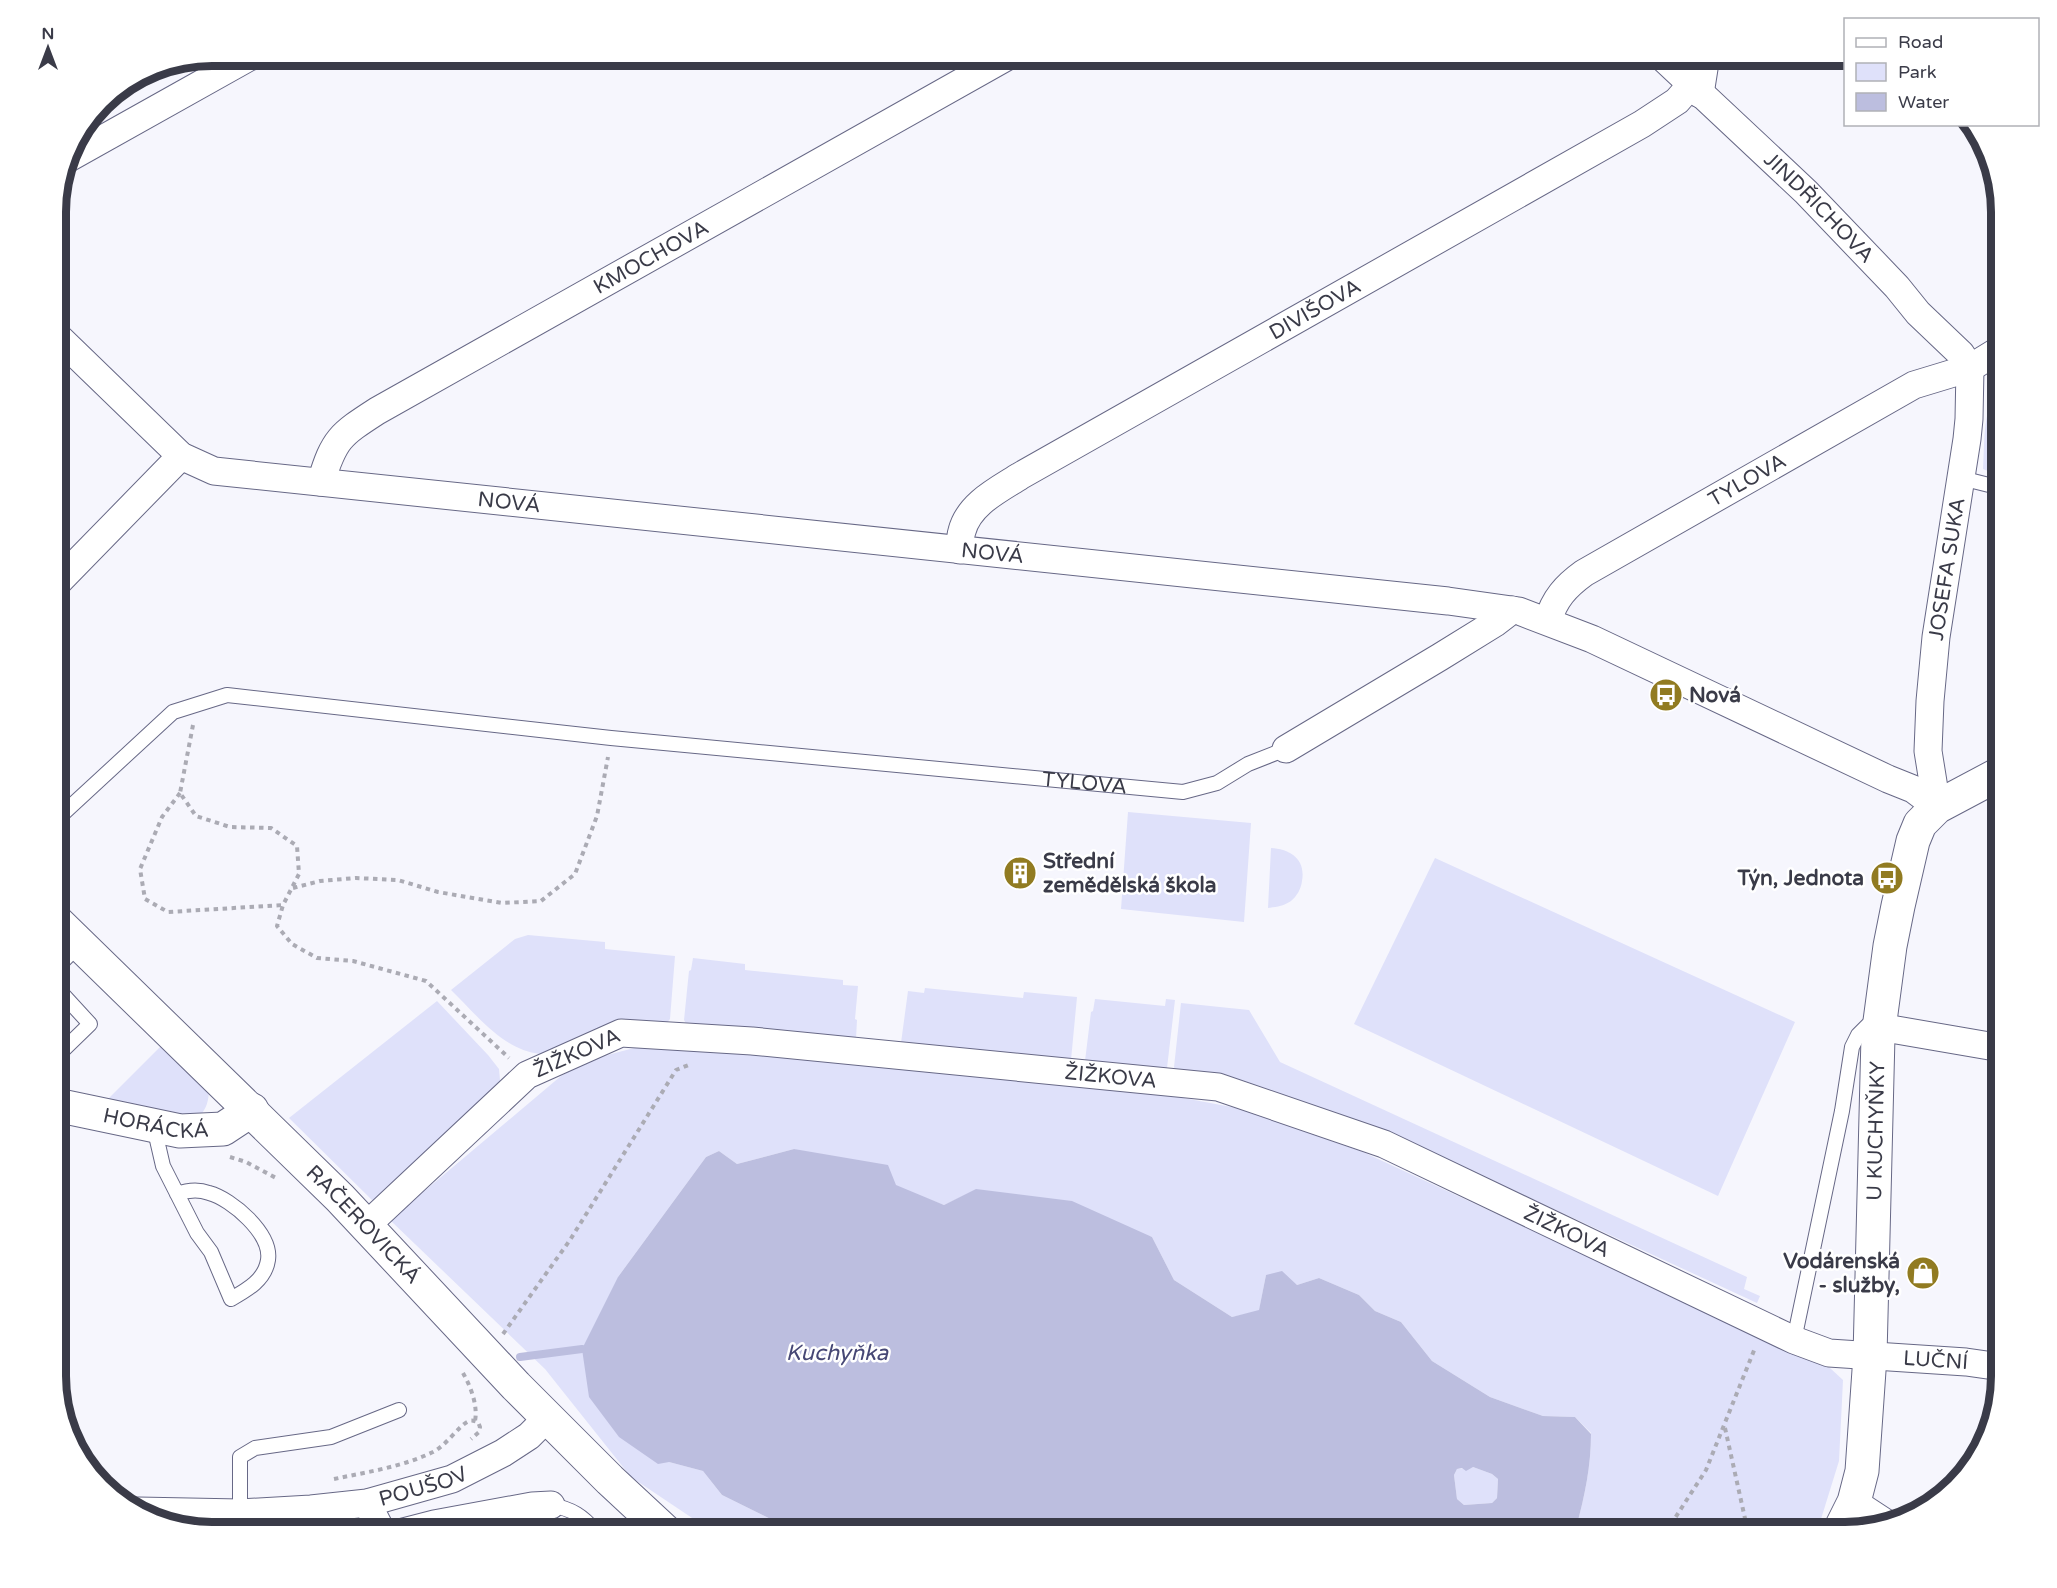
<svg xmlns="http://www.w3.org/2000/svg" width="2057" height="1588" font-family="'Varela Round',sans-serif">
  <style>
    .green { fill: #dfe1fa }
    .water { fill: #bcbedf; fill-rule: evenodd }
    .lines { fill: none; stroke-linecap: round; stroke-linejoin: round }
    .stream { stroke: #bcbedf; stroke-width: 8 }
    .lane-casing { stroke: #676886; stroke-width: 16 }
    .street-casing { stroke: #676886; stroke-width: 29 }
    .secondary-casing { stroke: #676886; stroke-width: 35 }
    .path { stroke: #ababb4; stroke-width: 4; stroke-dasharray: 4.5 4.5; stroke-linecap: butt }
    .lane { stroke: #fff; stroke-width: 14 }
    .street { stroke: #fff; stroke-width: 27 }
    .secondary { stroke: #fff; stroke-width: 33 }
    .labels { text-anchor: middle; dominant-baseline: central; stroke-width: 5; stroke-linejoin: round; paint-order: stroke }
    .street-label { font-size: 21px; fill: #3a3b48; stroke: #fff }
    .poi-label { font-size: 21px; font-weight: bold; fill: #3a3b48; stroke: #fff; text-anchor: start }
    .water-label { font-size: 22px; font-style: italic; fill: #464775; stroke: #fff }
    .rim { fill: none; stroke: #3a3b48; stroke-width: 8 }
  </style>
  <rect width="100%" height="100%" fill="#f6f6fd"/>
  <path class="green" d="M 2001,385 L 2001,469 L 1998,475 L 1983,469 C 1985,442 1982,406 2001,385 Z
    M 1128,812 L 1251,823 L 1244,922 L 1121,909 Z
    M 1271,848 C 1290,849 1306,859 1302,881 C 1301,889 1297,896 1291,901 C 1284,906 1276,907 1268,908 Z
    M 1435,858 L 1795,1022 L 1718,1196 L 1354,1024 Z
    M 528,935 L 605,942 L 605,949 L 675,956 L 670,1019 L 665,1025 L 540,1054 C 503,1050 477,1015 451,990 L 515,939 Z
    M 693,958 L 745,964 L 745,970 L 843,980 L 843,985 L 858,986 L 855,1019 L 857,1020 L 856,1039 L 688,1027 L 684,1020 L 689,971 L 691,970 Z
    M 925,988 L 1023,998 L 1024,992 L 1077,997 L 1071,1060 L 901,1043 L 908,991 L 924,993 Z
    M 1095,999 L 1165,1006 L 1166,999 L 1175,1000 L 1167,1068 L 1162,1075 L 1085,1061 L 1091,1012 L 1093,1011 Z
    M 437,1001 L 488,1055 L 499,1069 L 501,1091 L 374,1202 L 289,1118 Z
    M 1181,1003 L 1249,1010 L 1280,1062 L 1747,1277 L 1744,1289 L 1760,1296 L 1757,1303 L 1374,1126 L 1252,1085 L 1177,1077 L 1174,1067 Z
    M 162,1045 L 209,1092 C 208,1105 205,1111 196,1120 L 104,1103 Z
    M 638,1047 L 678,1047 L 1178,1097 L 1237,1108 L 1363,1152 L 1830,1368 L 1843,1380 L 1839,1461 L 1817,1532 L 1575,1532 C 1584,1499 1591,1468 1591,1433 L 1575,1417 L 1543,1416 L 1490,1397 L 1432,1361 L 1401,1322 L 1375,1311 L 1359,1295 L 1319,1278 L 1297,1285 L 1266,1275 L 1259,1311 L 1232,1317 L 1174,1280 L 1152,1237 L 976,1190 L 944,1205 L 794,1149 L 737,1164 L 719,1151 L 706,1157 L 618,1277 L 669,1462 L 703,1471 L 722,1495 L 797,1532 L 713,1532 L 631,1477 L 545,1369 L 390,1220 L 561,1076 L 592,1059 Z
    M 1473,1467 L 1492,1474 L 1498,1479 L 1497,1498 L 1492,1503 L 1464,1505 L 1457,1499 L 1454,1475 L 1457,1469 Z"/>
  <path class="water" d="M 794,1149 L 888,1165 L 896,1185 L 944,1205 L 976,1189 L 1072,1201 L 1152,1237 L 1174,1280 L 1232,1317 L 1259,1310 L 1266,1275 L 1282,1271 L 1297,1285 L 1319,1278 L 1359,1295 L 1375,1311 L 1401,1322 L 1432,1361 L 1490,1397 L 1543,1416 L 1575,1417 L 1591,1434 C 1591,1468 1584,1499 1575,1532 L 797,1532 L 722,1495 L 703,1471 L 669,1462 L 658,1464 L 619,1437 L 589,1397 L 582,1349 L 618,1277 L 706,1157 L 719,1151 L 737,1164 ZM 1473,1467 L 1492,1474 L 1498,1479 L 1497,1498 L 1492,1503 L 1464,1505 L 1457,1499 L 1454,1475 L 1457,1469 L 1462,1468 L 1466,1471 Z"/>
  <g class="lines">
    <path class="stream" d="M 520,1357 L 582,1349"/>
    <defs>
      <g id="lane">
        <path d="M 1961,478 L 2001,488"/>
        <path id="s1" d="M 56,820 L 173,712 L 227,695 L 611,738 L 1183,792 L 1217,783 L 1248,764 L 1286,749"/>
        <path d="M 56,968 L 80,944"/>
        <path d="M 56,1057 L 90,1024 L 56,987"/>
        <path d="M 154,1127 L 163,1166 L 197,1233 L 211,1252 L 231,1299 C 247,1290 265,1280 268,1260 C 272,1234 232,1199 209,1193 C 198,1189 188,1190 177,1194"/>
        <path d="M 1794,1340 L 1842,1111 L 1852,1047 L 1858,1035 L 1868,1025 L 1875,1021"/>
        <path d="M 551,1505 C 572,1509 583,1516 596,1532"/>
        <path d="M 240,1513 L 240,1457 L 255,1448 L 331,1437 L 399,1410"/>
      </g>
      <g id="street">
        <path id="s2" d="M 1661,56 L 1806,192 L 1897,287 L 1918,313 L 1961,354 L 1970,368"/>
        <path d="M 1700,94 L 1706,56"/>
        <path d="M 67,159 L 251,56"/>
        <path id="s3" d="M 56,335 L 181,456 L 214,471 L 1448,601 L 1519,611 L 1592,639 L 1888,779 L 1913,789 L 1937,807"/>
        <path id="s4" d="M 321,482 C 334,439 340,435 377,411 L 1008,56"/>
        <path id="s5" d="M 960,550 C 960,544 960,537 962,531 C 969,504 998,490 1020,476 L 1642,124 L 1677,101 L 1691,85"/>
        <path d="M 56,584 L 181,456"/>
        <path id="s6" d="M 1548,621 C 1554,599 1566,586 1584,573 L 1914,385 L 1970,368 L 2001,349"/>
        <path d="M 1286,749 L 1440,657 L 1495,623 L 1512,610"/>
        <path id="s7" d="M 1937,807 L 1928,751 L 1930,701 L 1936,637 L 1967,439 L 1969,419 L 1970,368"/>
        <path d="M 1879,1027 L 2001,1048"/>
        <path id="s8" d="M 367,1225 L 527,1075 L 621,1033 L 752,1041 L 1218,1087 L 1384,1144 L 1794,1340 L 1829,1353 L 1966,1362 L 2001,1367"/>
        <path d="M 1854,1502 L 1886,1523"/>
        <path d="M 367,1503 L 382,1532"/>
        <path id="s9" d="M 138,1511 L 240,1513 L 311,1509 L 367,1503 L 452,1479 L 503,1453 L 529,1436 L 548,1417"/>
        <path d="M 403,1532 L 434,1524 L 532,1506 L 551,1505"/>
      </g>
      <g id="secondary">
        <path id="s10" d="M 56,921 L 340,1198 L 516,1386 L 610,1480 L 666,1532"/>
        <path id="s11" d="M 56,1105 L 180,1131 L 223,1129 L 252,1110"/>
        <path id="s12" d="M 1839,1532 L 1854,1502 L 1862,1471 L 1870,1356 L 1878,1036 L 1890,946 L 1898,906 L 1913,841 L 1920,824 L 1937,807 L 2001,773"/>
      </g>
    </defs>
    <use href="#lane" class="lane-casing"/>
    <use href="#street" class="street-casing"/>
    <use href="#secondary" class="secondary-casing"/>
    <path class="path" d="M 193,725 L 180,793 L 196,816 L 230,827 L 271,828 L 297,846 L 299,874 L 283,905 L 277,926 L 292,944 L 317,958 L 353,961 L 426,981 L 509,1058
      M 180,793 L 162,817 L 140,869 L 145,899 L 168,912 L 283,905
      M 293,888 L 320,881 L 356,878 L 398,880 L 438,892 L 502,903 L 541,901 L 575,874 L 597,816 L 608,757
      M 230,1157 L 246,1162 L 278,1179
      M 503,1334 L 570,1240 L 676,1070 L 691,1064
      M 463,1373 C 471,1387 478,1406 475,1421
      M 1725,1428 L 1748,1532
      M 334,1479 C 367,1472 402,1467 433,1452 C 447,1445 459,1425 469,1421 C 472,1420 474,1421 478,1422 L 480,1427 L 479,1432 L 471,1439
      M 1666,1532 L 1706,1470 L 1755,1348"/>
    <use href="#lane" class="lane"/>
    <use href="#street" class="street"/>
    <use href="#secondary" class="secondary"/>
  </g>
  <defs>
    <symbol id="bus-disc" viewBox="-11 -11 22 22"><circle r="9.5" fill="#917b21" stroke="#fff"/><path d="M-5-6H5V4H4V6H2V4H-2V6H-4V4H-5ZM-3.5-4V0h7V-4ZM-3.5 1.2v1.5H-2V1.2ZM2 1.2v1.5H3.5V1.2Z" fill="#fff"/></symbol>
    <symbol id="building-disc" viewBox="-11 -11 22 22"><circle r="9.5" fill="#917b21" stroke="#fff"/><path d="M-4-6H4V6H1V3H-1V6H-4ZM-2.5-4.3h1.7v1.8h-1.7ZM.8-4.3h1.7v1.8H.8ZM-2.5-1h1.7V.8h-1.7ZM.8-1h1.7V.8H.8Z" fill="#fff"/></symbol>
    <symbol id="shop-disc" viewBox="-11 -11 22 22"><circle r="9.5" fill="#917b21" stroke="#fff"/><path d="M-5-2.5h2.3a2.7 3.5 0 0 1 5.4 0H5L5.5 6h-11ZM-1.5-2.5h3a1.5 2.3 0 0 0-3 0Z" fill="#fff"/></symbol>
  </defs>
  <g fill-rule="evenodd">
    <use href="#bus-disc" x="1647" y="676" width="38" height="38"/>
    <use href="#building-disc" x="1001" y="854" width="38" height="38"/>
    <use href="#bus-disc" x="1868" y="859" width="38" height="38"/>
    <use href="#shop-disc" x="1904" y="1254" width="38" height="38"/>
  </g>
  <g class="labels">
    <g class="street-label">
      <text stroke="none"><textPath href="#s2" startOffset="219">JINDŘICHOVA</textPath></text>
      <text stroke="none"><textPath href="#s4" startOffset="408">KMOCHOVA</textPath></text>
      <text stroke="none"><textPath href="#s5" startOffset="440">DIVIŠOVA</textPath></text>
      <text stroke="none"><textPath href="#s6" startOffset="249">TYLOVA</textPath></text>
      <text stroke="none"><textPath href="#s3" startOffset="507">NOVÁ</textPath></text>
      <text stroke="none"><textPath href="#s3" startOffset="993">NOVÁ</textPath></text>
      <text stroke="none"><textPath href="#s7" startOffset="240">JOSEFA SUKA</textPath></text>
      <text stroke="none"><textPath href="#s1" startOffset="1078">TYLOVA</textPath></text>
      <text stroke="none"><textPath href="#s8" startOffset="274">ŽIŽKOVA</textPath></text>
      <text stroke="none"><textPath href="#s8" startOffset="814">ŽIŽKOVA</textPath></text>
      <text stroke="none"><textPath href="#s11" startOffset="102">HORÁCKÁ</textPath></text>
      <text stroke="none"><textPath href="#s12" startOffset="406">U KUCHYŇKY</textPath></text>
      <text stroke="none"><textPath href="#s10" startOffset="432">RAČEROVICKÁ</textPath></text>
      <text stroke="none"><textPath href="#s8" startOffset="1300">ŽIŽKOVA</textPath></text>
      <text stroke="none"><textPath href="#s8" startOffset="1696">LUČNÍ</textPath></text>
      <text stroke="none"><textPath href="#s9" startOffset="288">POUŠOV</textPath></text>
    </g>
    <g class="poi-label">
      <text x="1689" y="695">Nová</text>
      <text x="1043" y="861">Střední<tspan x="1043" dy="24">zemědělská škola</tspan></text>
      <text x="1864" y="878" text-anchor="end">Týn, Jednota</text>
      <text x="1900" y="1261" text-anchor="end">Vodárenská<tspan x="1900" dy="24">- služby,</tspan></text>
    </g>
    <g class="water-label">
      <text x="837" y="1353">Kuchyňka</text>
    </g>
  </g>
  <path d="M0 0H2057V1588H0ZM212 66H1845A146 146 0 0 1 1991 212V1376A146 146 0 0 1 1845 1522H212A146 146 0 0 1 66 1376V212A146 146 0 0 1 212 66Z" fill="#fff" fill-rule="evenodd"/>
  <path class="rim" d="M212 66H1845A146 146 0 0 1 1991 212V1376A146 146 0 0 1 1845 1522H212A146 146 0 0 1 66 1376V212A146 146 0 0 1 212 66Z"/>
  <rect x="1844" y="18" width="195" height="108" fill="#ffffff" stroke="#b0b1b6" stroke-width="1.5"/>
  <rect x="1856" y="38" width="30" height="9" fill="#ffffff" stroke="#b0b1b6" stroke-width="1.5"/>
  <text x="1898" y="48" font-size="18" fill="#3a3b48">Road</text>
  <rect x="1856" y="63" width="30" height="18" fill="#dfe1fa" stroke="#b0b1b6" stroke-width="1.5"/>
  <text x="1898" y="78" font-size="18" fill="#3a3b48">Park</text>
  <rect x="1856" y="93" width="30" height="18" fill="#bcbedf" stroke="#b0b1b6" stroke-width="1.5"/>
  <text x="1898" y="108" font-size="18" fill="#3a3b48">Water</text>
  <g transform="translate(48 48)" stroke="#ffffff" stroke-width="4.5" paint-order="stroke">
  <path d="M0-4.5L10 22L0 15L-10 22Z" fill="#3a3b48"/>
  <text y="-9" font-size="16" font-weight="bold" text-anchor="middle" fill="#3a3b48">N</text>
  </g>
</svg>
